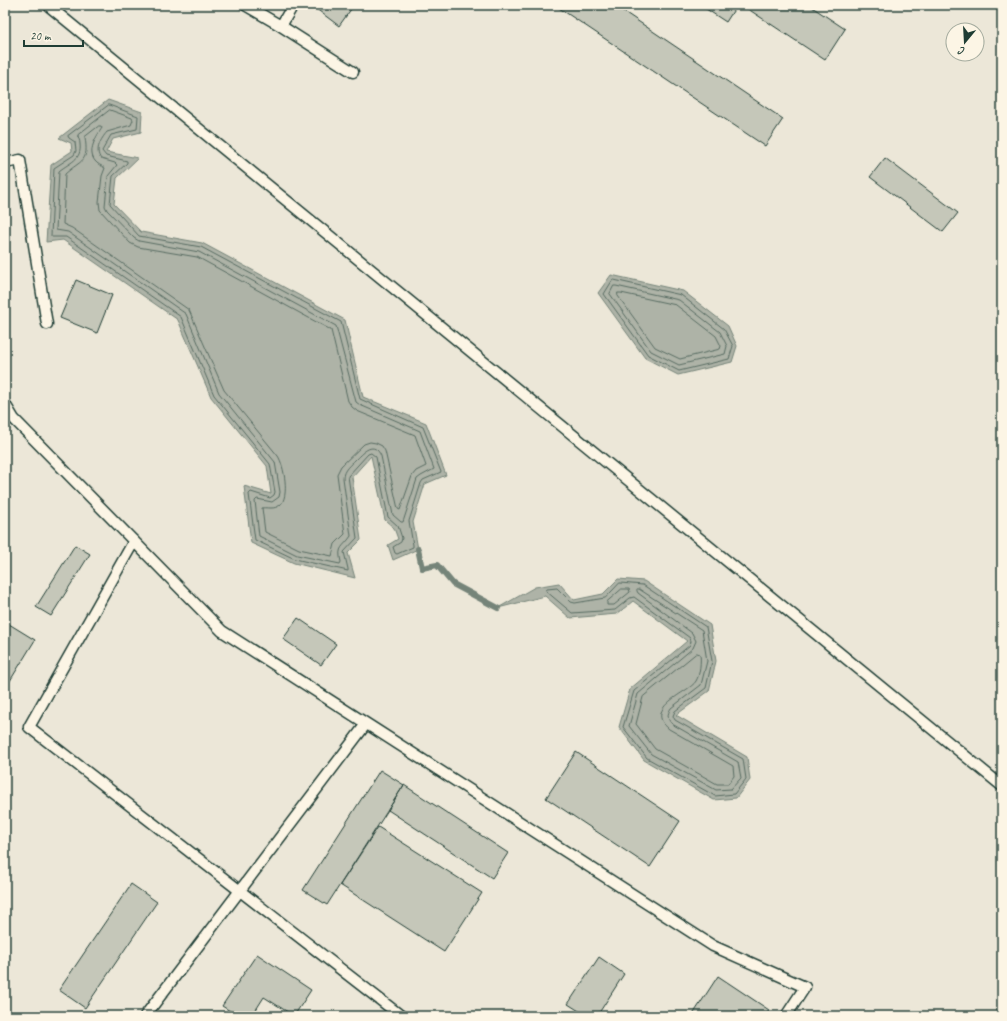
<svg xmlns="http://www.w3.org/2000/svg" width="1007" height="1021" font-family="Caveat,sans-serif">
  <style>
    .built { fill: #ece7d8; fill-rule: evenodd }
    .water { fill: #aeb3a7; stroke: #758479 }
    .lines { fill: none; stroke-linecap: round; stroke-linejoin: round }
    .shore { stroke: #586c62; stroke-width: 1 }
    .stream { stroke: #758479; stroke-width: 6 }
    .building { fill: #c5c7b9; stroke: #1f3d34 }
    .service-casing { stroke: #1f3d34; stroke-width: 13 }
    .service { stroke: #fcf5e5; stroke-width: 10 }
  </style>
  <rect width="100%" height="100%" fill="#fcf5e5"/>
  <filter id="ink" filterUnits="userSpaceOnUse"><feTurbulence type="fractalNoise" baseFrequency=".025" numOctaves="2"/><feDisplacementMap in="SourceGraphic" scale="8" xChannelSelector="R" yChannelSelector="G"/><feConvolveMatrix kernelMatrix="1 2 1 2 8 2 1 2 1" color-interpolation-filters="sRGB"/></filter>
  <g filter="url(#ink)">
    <path class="built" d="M 5,5 L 1002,5 L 1002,1016 L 5,1016 ZM 953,30 L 977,30 L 977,54 L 953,54 Z"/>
    <path class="water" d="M 108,100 L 142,112 L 141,132 L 113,139 L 106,152 L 138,158 L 117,178 L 114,204 L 141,232 L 202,243 L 345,320 L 363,397 L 426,423 L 446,475 L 425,484 L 413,522 L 418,549 L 393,560 L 388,545 L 398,539 L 394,528 L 385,520 L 371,456 L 352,477 L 361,540 L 348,553 L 355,578 L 294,563 L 251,543 L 244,486 L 271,494 L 267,466 L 211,397 L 178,320 L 63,240 L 46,242 L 51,165 L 72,151 L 71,143 L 59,138 Z
      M 611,275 L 683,291 L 728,326 L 737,346 L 732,362 L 678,375 L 645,358 L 598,293 Z
      M 618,579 L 644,581 L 710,625 L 716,661 L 709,691 L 676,715 L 747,757 L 750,780 L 736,798 L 714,800 L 644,760 L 619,727 L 630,689 L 687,641 L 633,601 L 617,614 L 570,618 L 545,596 L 498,608 L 535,587 L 559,583 L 574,600 L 603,594 Z"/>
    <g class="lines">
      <path class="shore" d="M 109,105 L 138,116 L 137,129 L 111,135 L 102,151 L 106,156 L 127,161 L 127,163 L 113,176 L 110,204 L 139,236 L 201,247 L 341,322 L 360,399 L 423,427 L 441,472 L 423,480 L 421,483 L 409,521 L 413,545 L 413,547 L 397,554 L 395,553 L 393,547 L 401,542 L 402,538 L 398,526 L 388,517 L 376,457 L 371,453 L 368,454 L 348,476 L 357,538 L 344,552 L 348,569 L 348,571 L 295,559 L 255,540 L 249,494 L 251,492 L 270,498 L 274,495 L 275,492 L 270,464 L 214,395 L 181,317 L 66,237 L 52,237 L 51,236 L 54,168 L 74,155 L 76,151 L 75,142 L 69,138 L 68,136 Z
        M 110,110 L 132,118 L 133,120 L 131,125 L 107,132 C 101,139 94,150 101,159 L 115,163 L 117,165 L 108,176 L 105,206 L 107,210 L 134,238 L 139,241 L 199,252 L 336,326 L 356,402 L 360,405 L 420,431 L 434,469 L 421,476 L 417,479 L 403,522 L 401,522 L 393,515 L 381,456 C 374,440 363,452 356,459 C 350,465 343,470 343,478 L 351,536 C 343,548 337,546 341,562 L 340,564 L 297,555 L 259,536 L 255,501 L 257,499 L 272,502 L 279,497 L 280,492 L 275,462 L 219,393 L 186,314 L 68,232 L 56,230 L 59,171 C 70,162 82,160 80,144 C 80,140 78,138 78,135 Z
        M 99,126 L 101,126 L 102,128 C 96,137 87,151 95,161 C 97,164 102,166 105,168 L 102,176 L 99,202 L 100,210 L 130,243 L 138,247 L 197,257 L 331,330 L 348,401 L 352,407 L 357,411 L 415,435 L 426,466 L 416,471 L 412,476 L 400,510 L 398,509 L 385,451 L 382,446 L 376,443 L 370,442 L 364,444 L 341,466 L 337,474 L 345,534 L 335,544 L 332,556 L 299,549 L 265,532 L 262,508 C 268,507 274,510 280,505 C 290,497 284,465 278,456 L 224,390 L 189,310 L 72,228 L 63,224 L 65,174 C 82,159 89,163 85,137 Z
        M 614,280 L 681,295 L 724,329 L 733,346 L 729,359 L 679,371 L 648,355 L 604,294 L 612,281 Z
        M 614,286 L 616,286 L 679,300 L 720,332 L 727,346 L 725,354 L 679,365 L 651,351 L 610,294 Z
        M 618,293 L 621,293 L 676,305 L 716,336 L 721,346 L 720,349 L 680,359 L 655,347 L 618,296 Z
        M 620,583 L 643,585 L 706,627 L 712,661 L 706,688 L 675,711 L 673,716 L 675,720 L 743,759 L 746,779 L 734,794 L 715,796 L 647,758 L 623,727 L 634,691 L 690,645 L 691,641 L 690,638 L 634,597 L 630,598 L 615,610 L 572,613 L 546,591 L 547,589 L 557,588 L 571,602 L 575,603 L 605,598 Z
        M 622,589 L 629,589 L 630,592 L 614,605 L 607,605 L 607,602 Z
        M 639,589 L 702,630 L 707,661 L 701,685 L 671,708 C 667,714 667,719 672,724 L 738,762 L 741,778 L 731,789 L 716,790 L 651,754 L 629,726 L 638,694 L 693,648 L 696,641 L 692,633 L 638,593 L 637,591 Z
        M 697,653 L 700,654 C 701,660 700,675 696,681 C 689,693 642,707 669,729 L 733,766 L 734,776 L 728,784 L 717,784 L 655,749 L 636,724 L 643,697 Z"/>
      <path class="stream" d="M 418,549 L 422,568 L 437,565 L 453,584 L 498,608"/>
    </g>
    <path class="building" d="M 317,5 L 354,5 L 339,26 L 315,8 Z
      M 561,5 L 614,5 L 783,119 L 765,146 L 559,8 Z
      M 700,5 L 737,5 L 726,22 Z
      M 742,5 L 809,5 L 845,29 L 825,60 Z
      M 885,158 L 958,213 L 943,232 L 870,177 Z
      M 76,280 L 112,295 L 97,333 L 60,318 Z
      M 75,545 L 90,554 L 51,616 L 36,607 Z
      M 298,618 L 336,644 L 321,665 L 283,639 Z
      M 9,624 L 35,640 L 5,689 L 5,630 Z
      M 576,752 L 680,821 L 650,867 L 546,798 Z
      M 380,770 L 404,785 L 327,905 L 303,890 Z
      M 404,785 L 508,853 L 492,878 L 388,810 Z
      M 378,827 L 482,893 L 444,952 L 340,885 Z
      M 131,884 L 157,902 L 85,1008 L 59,990 Z
      M 257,954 L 311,990 L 294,1016 L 264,997 L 252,1016 L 238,1016 L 222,1006 Z
      M 599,957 L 624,974 L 597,1016 L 587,1016 L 568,1004 Z
      M 718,976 L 769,1010 L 766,1016 L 692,1016 Z"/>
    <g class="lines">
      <defs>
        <path id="service" d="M 49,5 L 50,7 L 1002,786
          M 245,5 L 281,26
          M 293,5 L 281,26 L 353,72
          M 5,163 L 20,160 L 47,324
          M 5,404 L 14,419 L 222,631 L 713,946 L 805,987 L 786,1016
          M 134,541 L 29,727 L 401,1016
          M 145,1016 L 366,724"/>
      </defs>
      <use href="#service" class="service-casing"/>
      <use href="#service" class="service"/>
    </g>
  </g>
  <rect width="1007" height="1021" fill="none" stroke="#fcf5e5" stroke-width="20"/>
  <rect x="10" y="10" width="987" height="1001" fill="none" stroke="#1f3d34" stroke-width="1.5" filter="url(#ink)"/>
  <g transform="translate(965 42) rotate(198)"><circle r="19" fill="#fcf5e5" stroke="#a4ab9e"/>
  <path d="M0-3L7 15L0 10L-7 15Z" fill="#1f3d34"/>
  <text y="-6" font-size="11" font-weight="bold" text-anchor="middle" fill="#1f3d34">С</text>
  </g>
  <path d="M24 40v6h59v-6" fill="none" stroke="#1f3d34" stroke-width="2"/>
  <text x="30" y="40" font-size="12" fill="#1f3d34" stroke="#fcf5e5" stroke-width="3" paint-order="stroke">20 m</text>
</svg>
